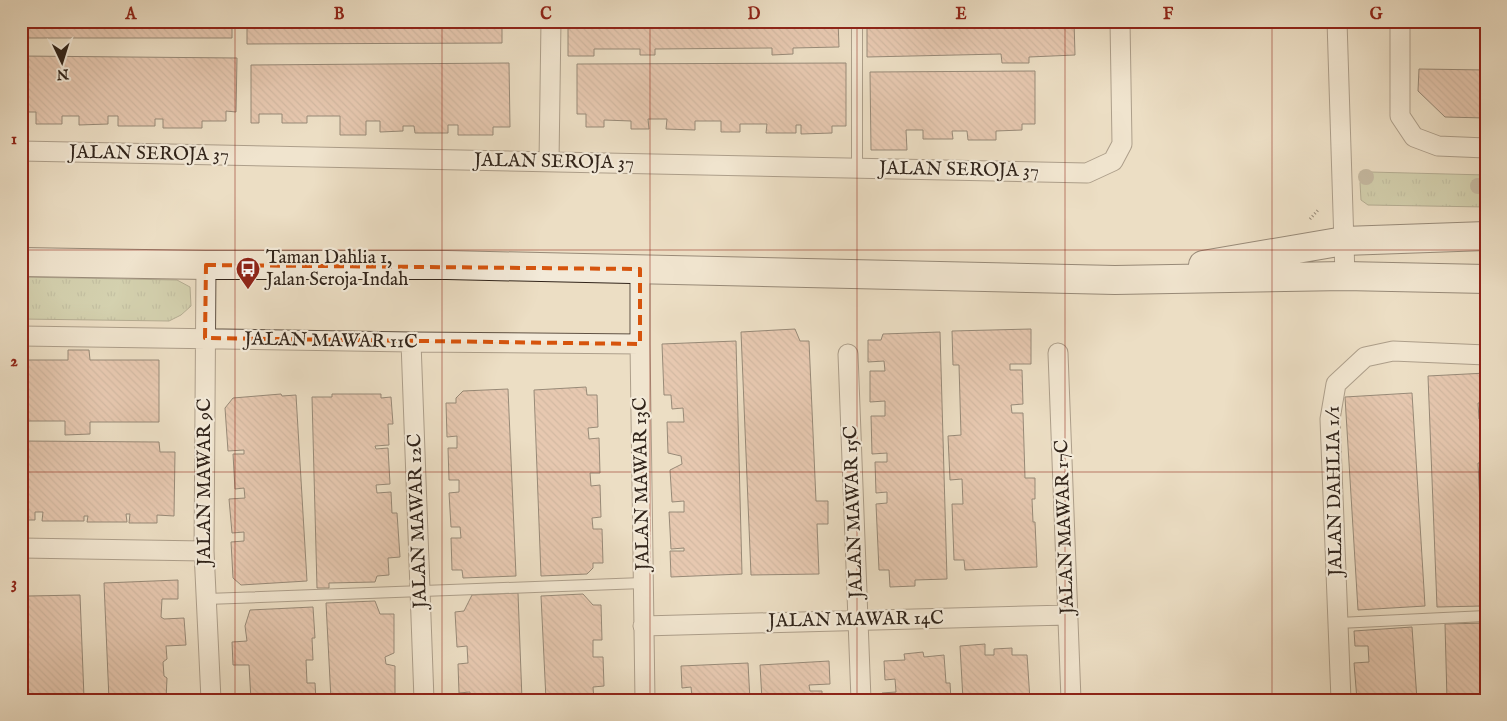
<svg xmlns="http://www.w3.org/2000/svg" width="1507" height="721" font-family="'IM FELL English',serif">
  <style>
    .grass { fill: url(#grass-tufts); stroke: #737358 }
    .building { fill: url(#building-back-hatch); stroke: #31241a }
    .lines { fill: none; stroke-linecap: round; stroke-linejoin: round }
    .lane-casing { stroke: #605244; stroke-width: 12 }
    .street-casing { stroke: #605244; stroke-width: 21 }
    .secondary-casing { stroke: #31241a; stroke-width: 30 }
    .path { stroke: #31241a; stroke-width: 3; stroke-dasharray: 1 2.5; stroke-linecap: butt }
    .lane { stroke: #f3ead9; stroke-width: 10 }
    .street { stroke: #f3ead9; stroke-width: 19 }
    .secondary { stroke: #f3ead9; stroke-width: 28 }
    .tree { fill: #978e78 }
    .marked { fill: none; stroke: #d6540d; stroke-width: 4; stroke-dasharray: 10 6; stroke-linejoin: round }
    .grid { fill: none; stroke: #8f2418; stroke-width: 1; stroke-opacity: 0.55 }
    .labels { text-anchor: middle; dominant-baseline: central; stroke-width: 4.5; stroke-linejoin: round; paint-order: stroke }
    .street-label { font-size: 19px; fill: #31241a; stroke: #f3ead9 }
    .poi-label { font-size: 19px; fill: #31241a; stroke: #f3ead9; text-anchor: start }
    .neatline { fill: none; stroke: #8f2418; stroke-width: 2 }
    .grid-label { font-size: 16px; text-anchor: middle; font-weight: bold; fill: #8f2418 }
  </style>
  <defs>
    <pattern id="grass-tufts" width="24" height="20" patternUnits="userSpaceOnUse" patternTransform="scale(1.25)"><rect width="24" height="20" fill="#b5c296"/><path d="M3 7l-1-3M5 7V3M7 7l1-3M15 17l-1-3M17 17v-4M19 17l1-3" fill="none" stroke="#949d7a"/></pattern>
    <pattern id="building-back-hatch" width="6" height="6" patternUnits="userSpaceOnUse" patternTransform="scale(1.25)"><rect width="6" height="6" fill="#dfae97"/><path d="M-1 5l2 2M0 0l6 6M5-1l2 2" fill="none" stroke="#b58d7a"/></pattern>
  </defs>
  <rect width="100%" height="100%" fill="#ecdec4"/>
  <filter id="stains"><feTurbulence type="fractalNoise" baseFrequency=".004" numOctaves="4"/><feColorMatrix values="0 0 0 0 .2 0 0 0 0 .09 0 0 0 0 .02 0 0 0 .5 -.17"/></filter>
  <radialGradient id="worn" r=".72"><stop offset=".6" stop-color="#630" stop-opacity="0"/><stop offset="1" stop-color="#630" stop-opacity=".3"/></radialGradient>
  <path class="grass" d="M 1370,172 L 1486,175 L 1486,207 L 1368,205 L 1361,200 L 1360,183 L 1362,176 Z
    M 21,277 L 177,280 L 190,287 L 191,306 L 181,315 L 169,321 L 21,319 Z"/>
  <path class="building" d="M 21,21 L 232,21 L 232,38 L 21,38 Z
    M 247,21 L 502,21 L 502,43 L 247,44 Z
    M 568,21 L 838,21 L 839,47 L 793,48 L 793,54 L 772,55 L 772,48 L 655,49 L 655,55 L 640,55 L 640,49 L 594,49 L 594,56 L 568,56 Z
    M 867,21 L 1074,21 L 1075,55 L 1029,57 L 1029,63 L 1002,63 L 1001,54 L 867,57 Z
    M 21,56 L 237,58 L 236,112 L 226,111 L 226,121 L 202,121 L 202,128 L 163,128 L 163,119 L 155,119 L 155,126 L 118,126 L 118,116 L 108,116 L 108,124 L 79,125 L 79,116 L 62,116 L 62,124 L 36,124 L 36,112 L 21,112 Z
    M 509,63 L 510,127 L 493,127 L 493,135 L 458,135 L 458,125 L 448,125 L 448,133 L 415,133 L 414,126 L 403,126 L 403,131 L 380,132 L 380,121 L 366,121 L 366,135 L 340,135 L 340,116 L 307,116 L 307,123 L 282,123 L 282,114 L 259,114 L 259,123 L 251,123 L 251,65 Z
    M 846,63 L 846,126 L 832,126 L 832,133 L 801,134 L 801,125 L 796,125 L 796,133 L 766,133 L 767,124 L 740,124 L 740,132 L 721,132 L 721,121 L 695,121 L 695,130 L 666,129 L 667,119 L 648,119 L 649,129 L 631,129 L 631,121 L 604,120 L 604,127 L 586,127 L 586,114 L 577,114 L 577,64 Z
    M 1419,69 L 1486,70 L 1486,118 L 1445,117 L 1418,91 Z
    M 1035,71 L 1035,124 L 1022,124 L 1022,130 L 996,131 L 996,140 L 968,140 L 967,131 L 952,131 L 953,139 L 923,139 L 923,130 L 906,130 L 907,150 L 871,150 L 870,72 Z
    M 795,329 L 800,341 L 809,341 L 816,501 L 828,501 L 828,524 L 817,524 L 819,574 L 751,575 L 741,332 Z
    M 1031,329 L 1031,364 L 1010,364 L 1010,370 L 1022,370 L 1023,404 L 1011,405 L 1012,413 L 1023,413 L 1025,478 L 1035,478 L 1035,499 L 1032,499 L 1033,522 L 1035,522 L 1037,567 L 965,570 L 964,560 L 954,560 L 952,504 L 963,504 L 962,479 L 950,480 L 948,436 L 961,435 L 959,365 L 953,365 L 952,331 Z
    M 940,332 L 947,579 L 915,580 L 915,586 L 890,587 L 889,570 L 879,570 L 876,504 L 887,503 L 887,492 L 876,493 L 875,462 L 887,462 L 887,453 L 872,454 L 871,416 L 885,416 L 885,401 L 870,402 L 870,371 L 885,371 L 884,361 L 868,362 L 868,340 L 881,340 L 883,334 Z
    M 736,341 L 742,574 L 671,577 L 670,551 L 684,551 L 684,548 L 671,549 L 669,512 L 684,512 L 684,501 L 672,502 L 670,470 L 682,464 L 681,456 L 668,453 L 667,422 L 684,422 L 683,408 L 672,409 L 671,395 L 664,395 L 662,344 Z
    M 21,348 L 24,348 L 24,360 L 68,360 L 68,350 L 89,350 L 90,360 L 159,360 L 159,422 L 90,422 L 90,434 L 65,435 L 65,421 L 21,421 Z
    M 1486,373 L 1486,403 L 1478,403 L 1479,419 L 1486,419 L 1486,463 L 1478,463 L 1481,524 L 1486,524 L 1486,562 L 1480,562 L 1482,606 L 1437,607 L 1428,376 Z
    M 586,387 L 587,395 L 597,395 L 598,427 L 588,428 L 589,439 L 599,438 L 600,473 L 590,473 L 591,486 L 600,485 L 601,517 L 592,518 L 593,529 L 602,529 L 603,563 L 593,563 L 593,568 L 587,574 L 541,576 L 534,390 Z
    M 508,389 L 516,576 L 463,578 L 462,570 L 452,570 L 451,538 L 461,538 L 460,527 L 451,527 L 449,493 L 459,492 L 459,480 L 449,480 L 448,448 L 457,448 L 457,436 L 447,437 L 446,403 L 456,403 L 456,398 L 463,391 Z
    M 1412,393 L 1425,606 L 1358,610 L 1345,397 Z
    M 281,394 L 282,396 L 296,395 L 307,581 L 241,585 L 233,578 L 231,542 L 244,541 L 244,532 L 232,533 L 229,499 L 245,498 L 244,488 L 235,489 L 233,454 L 244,454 L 244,450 L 228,451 L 225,408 L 233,398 Z
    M 332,394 L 381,394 L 381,398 L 391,397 L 393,424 L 388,424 L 389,445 L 375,446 L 376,449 L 388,448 L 390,484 L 376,485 L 377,493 L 391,492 L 392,513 L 397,513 L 400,557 L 388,558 L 389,575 L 377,576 L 375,582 L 329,583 L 329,588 L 317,588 L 312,397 L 332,397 Z
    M 21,441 L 159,442 L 160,452 L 175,452 L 174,516 L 157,515 L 157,523 L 129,523 L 130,514 L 126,514 L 127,522 L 87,522 L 88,516 L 84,516 L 84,521 L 42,521 L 43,512 L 35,512 L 35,520 L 21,520 Z
    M 178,580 L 178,599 L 162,599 L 161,617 L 164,619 L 184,618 L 186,645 L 166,646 L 167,659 L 163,662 L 164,676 L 167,678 L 166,700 L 109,700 L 104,583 Z
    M 518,593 L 522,700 L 470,700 L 470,692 L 459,693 L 458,664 L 468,663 L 467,646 L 457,647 L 455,612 L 464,611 L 472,595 Z
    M 583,594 L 593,605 L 601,605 L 602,640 L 593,640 L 593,657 L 603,657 L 604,686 L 593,687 L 594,700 L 546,700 L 541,596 Z
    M 80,595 L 84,698 L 94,698 L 94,700 L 21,700 L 21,601 L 25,601 L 29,596 Z
    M 375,601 L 380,614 L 394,614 L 394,653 L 385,657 L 386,664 L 395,666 L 395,695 L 386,700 L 331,700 L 326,603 Z
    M 313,607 L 315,638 L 312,638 L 313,660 L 306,660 L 307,683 L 315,683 L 316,700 L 251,700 L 249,665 L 233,665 L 232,642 L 247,641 L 245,626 L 250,610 Z
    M 1486,623 L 1486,700 L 1447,700 L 1445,624 Z
    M 1412,627 L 1417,700 L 1357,700 L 1354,663 L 1369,662 L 1368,646 L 1355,646 L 1354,631 Z
    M 985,644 L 985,655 L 994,655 L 994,649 L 1012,648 L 1012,655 L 1027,655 L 1030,700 L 963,700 L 960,646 Z
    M 923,652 L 924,657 L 944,655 L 946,683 L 950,683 L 951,700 L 883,700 L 882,693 L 896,692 L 895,679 L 885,680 L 884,661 L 905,660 L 904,654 Z
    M 829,661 L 830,684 L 809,685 L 810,691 L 822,691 L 822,700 L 762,700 L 760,665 Z
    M 748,663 L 750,700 L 682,700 L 682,698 L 692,697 L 691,687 L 682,688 L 681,666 Z"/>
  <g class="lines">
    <defs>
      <path id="lane" d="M 857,168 L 857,21
        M 206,599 L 643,583
        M 1338,623 L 1486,616"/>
      <path id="street" d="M 1337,21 L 1345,276
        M 1400,21 L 1400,116 L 1414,137 L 1438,146 L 1486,148
        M 21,151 L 1087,173 L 1113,161 L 1122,144 L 1120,21
        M 549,162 L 551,21
        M 206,265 L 204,551 L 211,700
        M 640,269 L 640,344 L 645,700
        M 21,336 L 411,342 L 640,344
        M 411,342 L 424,700
        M 1058,353 L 1071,700
        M 848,354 L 861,700
        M 21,548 L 204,551
        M 643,626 L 1068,615
        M 1341,700 L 1330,419 L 1336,384 L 1365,357 L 1393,351 L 1486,355"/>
      <path id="secondary" d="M 21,262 L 206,265 L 447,265 L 1115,280 L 1345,276 L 1486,279
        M 1203,265 L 1344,241 L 1486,236"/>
    </defs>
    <use href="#lane" class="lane-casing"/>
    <use href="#street" class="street-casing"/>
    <use href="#secondary" class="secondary-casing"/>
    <path class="path" d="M 1310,219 L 1319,209"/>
    <use href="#lane" class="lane"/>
    <use href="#street" class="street"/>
    <use href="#secondary" class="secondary"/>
  </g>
  <g class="tree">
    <circle cx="1366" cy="177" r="8"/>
    <circle cx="1478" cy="186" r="8"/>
  </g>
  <path d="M0 0H1507V721H0ZM 206,265 L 640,269 L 640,344 L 205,338 Z" fill="#ecdec4" fill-opacity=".55" fill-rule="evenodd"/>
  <path class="marked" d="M 206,265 L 640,269 L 640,344 L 205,338 Z"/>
  <path class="grid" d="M 235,21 L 235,700M 442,21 L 442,700M 650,21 L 650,700M 857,21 L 857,700M 1065,21 L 1065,700M 1272,21 L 1272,700M 21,250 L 1486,250M 21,472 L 1486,472"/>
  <defs>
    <symbol id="bus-pin" viewBox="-11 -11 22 30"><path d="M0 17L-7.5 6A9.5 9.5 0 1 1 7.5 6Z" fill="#8f2418" stroke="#f3ead9"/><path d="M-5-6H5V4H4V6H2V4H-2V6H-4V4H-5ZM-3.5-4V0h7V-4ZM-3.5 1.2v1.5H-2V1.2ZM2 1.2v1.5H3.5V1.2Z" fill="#fff"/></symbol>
  </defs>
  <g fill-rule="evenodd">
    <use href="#bus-pin" x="234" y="255" width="28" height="38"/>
  </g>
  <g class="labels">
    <g class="street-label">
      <text transform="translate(149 154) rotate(1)">JALAN SEROJA 37</text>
      <text transform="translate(554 162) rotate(1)">JALAN SEROJA 37</text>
      <text transform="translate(959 170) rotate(1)">JALAN SEROJA 37</text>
      <text transform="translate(331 341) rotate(1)">JALAN MAWAR 11C</text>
      <text transform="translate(205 482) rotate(-90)">JALAN MAWAR 9C</text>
      <text transform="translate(642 484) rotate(-91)">JALAN MAWAR 13C</text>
      <text transform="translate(1335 491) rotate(-91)">JALAN DAHLIA 1/1</text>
      <text transform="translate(854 512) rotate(-92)">JALAN MAWAR 15C</text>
      <text transform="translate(418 521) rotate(-92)">JALAN MAWAR 12C</text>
      <text transform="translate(1065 527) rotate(-92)">JALAN MAWAR 17C</text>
      <text transform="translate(856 620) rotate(-1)">JALAN MAWAR 14C</text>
    </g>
    <g class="poi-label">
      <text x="266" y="258">Taman Dahlia 1,<tspan x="266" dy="22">Jalan Seroja Indah</tspan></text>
    </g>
  </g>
  <rect width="1507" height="721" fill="none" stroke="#ecdec4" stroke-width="55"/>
  <g transform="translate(62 62) rotate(176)" stroke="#f3ead9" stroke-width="4" paint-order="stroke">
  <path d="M0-4L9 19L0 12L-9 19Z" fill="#31241a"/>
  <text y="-8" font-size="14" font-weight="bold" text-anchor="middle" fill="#31241a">N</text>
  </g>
  <rect x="28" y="28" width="1452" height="666" class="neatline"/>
  <g class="grid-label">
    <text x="131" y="19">A</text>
    <text x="339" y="19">B</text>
    <text x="546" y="19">C</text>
    <text x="754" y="19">D</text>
    <text x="961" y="19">E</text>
    <text x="1168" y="19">F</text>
    <text x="1376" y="19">G</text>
    <text x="14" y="144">1</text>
    <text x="14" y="366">2</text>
    <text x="14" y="588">3</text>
  </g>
  <rect width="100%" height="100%" filter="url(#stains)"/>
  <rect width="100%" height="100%" fill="url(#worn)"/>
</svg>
